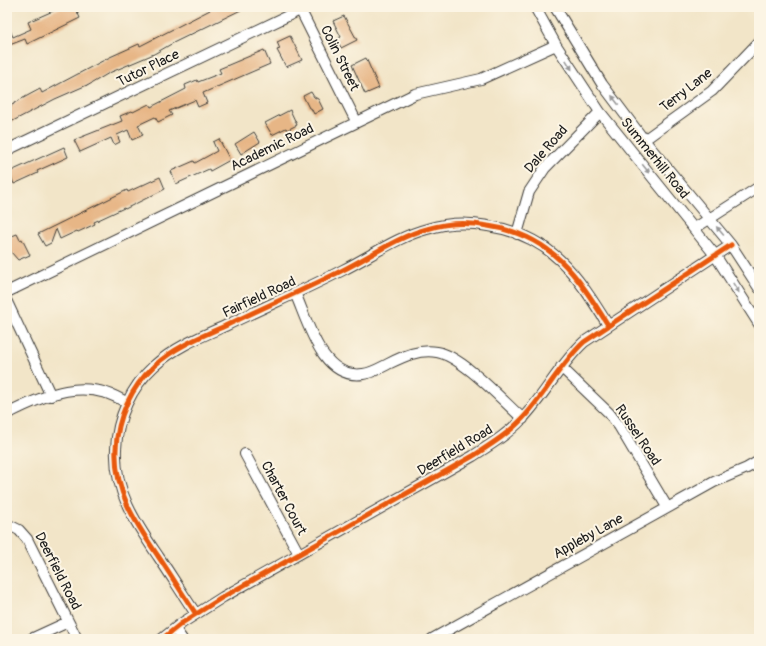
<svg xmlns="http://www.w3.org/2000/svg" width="766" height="646" font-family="Pangolin,sans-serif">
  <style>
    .building { fill: #e7b686 }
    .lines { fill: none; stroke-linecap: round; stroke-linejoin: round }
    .minor-casing { stroke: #3c3a36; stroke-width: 12 }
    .minor { stroke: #fff; stroke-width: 10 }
    .cycleway-casing { stroke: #fcf5e5; stroke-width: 8 }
    .cycleway { stroke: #e8590c; stroke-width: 5 }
    .oneway { fill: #999 }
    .labels { text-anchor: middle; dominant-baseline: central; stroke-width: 4; stroke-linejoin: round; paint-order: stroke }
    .street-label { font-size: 14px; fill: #1c1c1c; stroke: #fcf5e5 }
  </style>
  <rect width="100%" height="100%" fill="#fcf5e5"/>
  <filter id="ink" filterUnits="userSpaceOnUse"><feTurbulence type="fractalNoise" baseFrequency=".025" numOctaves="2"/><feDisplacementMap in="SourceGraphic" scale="8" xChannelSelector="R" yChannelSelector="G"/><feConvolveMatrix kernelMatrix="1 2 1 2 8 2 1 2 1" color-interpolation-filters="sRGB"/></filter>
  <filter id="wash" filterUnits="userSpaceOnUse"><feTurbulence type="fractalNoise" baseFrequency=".012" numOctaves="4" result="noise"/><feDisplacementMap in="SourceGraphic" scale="16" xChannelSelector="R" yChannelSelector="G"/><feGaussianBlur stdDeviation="0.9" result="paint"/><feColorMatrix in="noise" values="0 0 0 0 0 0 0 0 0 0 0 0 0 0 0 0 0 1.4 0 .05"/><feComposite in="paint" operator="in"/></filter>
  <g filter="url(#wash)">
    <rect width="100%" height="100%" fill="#f2e5c8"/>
    <g id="blocks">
      <path class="building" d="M 62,7 L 75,7 L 80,18 L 27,44 L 25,39 L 7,46 L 7,23 L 13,37 L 31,29 L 28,22 Z
        M 209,7 L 247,7 L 173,43 L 154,54 L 109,73 L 87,86 L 87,85 L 55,99 L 7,124 L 7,107 L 14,104 L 14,103 L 40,89 L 42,93 L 110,57 L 139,44 L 140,46 L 210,10 Z
        M 344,16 L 357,40 L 341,48 L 337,39 L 341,37 L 333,21 Z
        M 290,36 L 302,60 L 286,67 L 277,50 L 280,49 L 277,42 Z
        M 264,50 L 270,64 L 203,93 L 207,103 L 198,107 L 195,100 L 169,111 L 172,115 L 158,122 L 155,117 L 138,125 L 143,135 L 132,140 L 128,130 L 117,135 L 120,142 L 114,145 L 111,138 L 80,152 L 74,140 L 122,121 L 120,116 L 132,111 L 133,112 L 149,104 L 151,107 L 186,89 L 185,85 L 197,80 L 198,82 L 221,73 L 219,69 Z
        M 366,58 L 379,88 L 365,94 L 352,65 Z
        M 311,92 L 314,97 L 318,99 L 323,109 L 314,114 L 311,108 L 309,108 L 303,96 Z
        M 290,110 L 297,125 L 287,130 L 286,128 L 272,135 L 265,123 Z
        M 254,132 L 260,142 L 241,154 L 235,144 Z
        M 219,139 L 230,160 L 210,171 L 209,169 L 176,184 L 171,171 L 194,161 L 195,163 L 217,151 L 213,142 Z
        M 64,147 L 68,157 L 37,171 L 38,173 L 14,184 L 9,172 Z
        M 160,177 L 165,189 L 125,209 L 124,208 L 94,222 L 95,224 L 78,232 L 77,231 L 60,239 L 56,229 L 51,243 L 45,246 L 38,234 L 127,190 L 128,192 Z
        M 17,234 L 20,240 L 22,239 L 30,255 L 18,260 L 11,252 L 7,243 L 7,238 Z"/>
    </g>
  </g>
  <g filter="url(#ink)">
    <use href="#blocks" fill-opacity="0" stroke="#3c3a36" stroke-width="1"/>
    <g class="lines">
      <defs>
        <path id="minor" d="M 299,7 L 356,121
          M 535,7 L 556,45 L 600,112 L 715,255 L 759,324
          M 555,7 L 602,84 L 644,140 L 731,245 L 759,288
          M 644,140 L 712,91 L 759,42
          M 7,150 L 300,10
          M 695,228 L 759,187
          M 517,234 L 529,192 L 545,168 L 600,112
          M 7,292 L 415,94 L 481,79 L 556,45
          M 295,293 C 308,322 322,380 363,374 C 372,373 380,368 388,364 C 404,356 419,349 437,352 C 462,356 503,401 523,419
          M 7,302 L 51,396
          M 561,367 L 609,413 L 619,426 L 667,507
          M 7,414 C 46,394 86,376 127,403
          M 245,454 L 299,554
          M 7,524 L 19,530 L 27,539 L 77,639
          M 196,614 C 183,595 171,575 158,556 C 135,522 114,491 116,449 C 117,418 131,387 154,366 C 175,347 200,337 225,326 C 264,307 304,290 343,270 C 371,256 397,237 427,229 C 446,223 468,222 488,226 C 551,235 577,275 608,325
          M 175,629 L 182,639
          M 31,639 L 68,622
          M 162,639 L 182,623 L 223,597 L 473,456 C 490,445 508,434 522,419 C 545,395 560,364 584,342 L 731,245
          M 432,639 L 714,482 L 747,468 L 759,461"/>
      </defs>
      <use href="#minor" class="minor-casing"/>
      <use href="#minor" class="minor"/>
      <defs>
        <path id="cycleway" d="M 196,614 C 183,595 171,575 158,556 C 135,522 114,491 116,449 C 117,418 131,387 154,366 C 175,347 200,337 225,326 C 264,307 304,290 343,270 C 371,256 397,237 427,229 C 446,223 468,222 488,226 C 551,235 577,275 608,325
          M 162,639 L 182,623 L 223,597 L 473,456 C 490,445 508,434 522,419 C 545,395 560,364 584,342 L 731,245"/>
      </defs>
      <use href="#cycleway" class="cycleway-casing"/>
      <use href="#cycleway" class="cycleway"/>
    </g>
    <defs><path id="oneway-solid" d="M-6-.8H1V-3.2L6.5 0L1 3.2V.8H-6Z"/></defs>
    <g class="oneway">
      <use href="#oneway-solid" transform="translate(569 65) rotate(58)"/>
      <use href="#oneway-solid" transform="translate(615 100) rotate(-127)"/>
      <use href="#oneway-solid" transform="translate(646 169) rotate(51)"/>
      <use href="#oneway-solid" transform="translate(720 231) rotate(-130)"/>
      <use href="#oneway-solid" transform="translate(736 288) rotate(58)"/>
    </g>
  </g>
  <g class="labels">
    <g class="street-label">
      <text transform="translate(340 58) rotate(64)">Colin Street</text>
      <text transform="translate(148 68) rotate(-26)">Tutor Place</text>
      <text transform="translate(686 90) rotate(-38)">Terry Lane</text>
      <text transform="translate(272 147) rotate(-26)">Academic Road</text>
      <text transform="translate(546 149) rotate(-49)">Dale Road</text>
      <text transform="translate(655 158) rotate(51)">Summerhill Road</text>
      <text transform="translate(259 297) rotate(-25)">Fairfield Road</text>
      <text transform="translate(638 435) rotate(56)">Russel Road</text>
      <text transform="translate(455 450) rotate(-31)">Deerfield Road</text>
      <text transform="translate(284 498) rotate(62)">Charter Court</text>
      <text transform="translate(588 536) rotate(-29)">Appleby Lane</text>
      <text transform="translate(58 571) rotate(63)">Deerfield Road</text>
    </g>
  </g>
  <rect width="766" height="646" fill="none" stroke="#fcf5e5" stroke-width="24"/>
</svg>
